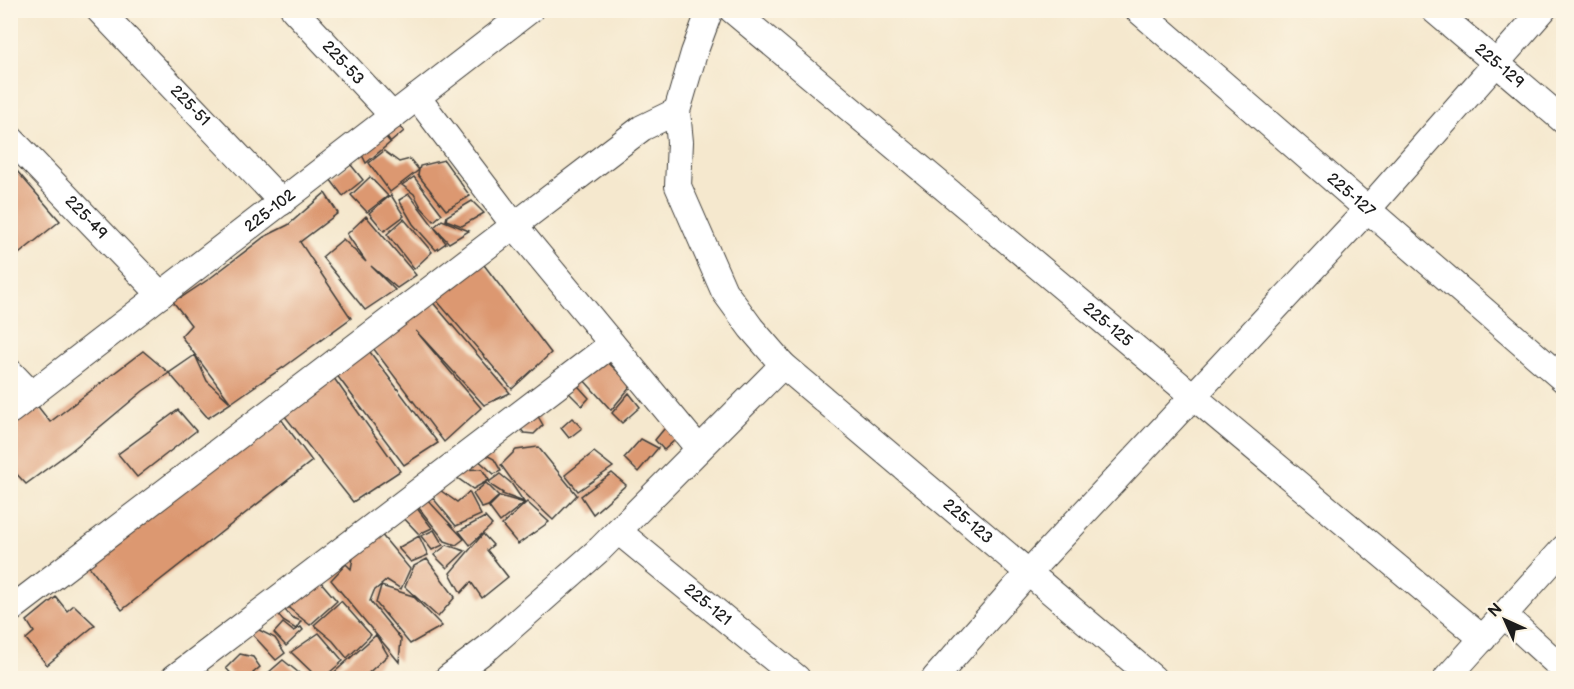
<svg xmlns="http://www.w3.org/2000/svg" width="1574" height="689" font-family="'Balsamiq Sans',sans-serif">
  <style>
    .building { fill: #dc9871 }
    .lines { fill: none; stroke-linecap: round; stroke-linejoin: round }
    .minor-casing { stroke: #3d3b37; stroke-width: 28 }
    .minor { stroke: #fff; stroke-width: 26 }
    .labels { text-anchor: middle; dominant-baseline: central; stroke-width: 5; stroke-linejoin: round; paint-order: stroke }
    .street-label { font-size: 16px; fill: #1c1c1c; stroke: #fcf5e5 }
  </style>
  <rect width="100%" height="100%" fill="#fcf5e5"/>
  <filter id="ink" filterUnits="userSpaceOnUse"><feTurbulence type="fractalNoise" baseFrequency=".0167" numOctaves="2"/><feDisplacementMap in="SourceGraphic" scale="12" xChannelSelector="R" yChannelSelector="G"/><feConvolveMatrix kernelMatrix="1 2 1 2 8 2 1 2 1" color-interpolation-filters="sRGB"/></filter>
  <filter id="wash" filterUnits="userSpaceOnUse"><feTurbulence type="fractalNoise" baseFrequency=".008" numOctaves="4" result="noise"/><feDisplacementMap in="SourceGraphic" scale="24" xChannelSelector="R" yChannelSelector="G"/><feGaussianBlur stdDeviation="1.35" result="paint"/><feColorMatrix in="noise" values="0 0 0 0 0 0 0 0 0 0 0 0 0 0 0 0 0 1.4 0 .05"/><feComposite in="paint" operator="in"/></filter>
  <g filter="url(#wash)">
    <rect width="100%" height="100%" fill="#f5e8ce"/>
    <g id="blocks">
      <path class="building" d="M 397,125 L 404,131 L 366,163 L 362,155 L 384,135 L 390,142 L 386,136 Z
        M 384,151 L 399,162 L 410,159 L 419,170 L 420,166 L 444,160 L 470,196 L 446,210 L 418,175 L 419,170 L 390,192 L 369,163 Z
        M 10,163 L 60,221 L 10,261 Z
        M 351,165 L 363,180 L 343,196 L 330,179 Z
        M 370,177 L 388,196 L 367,212 L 351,195 Z
        M 414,177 L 442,214 L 434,221 L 421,207 L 414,194 L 402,185 Z
        M 325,193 L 338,213 L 300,242 L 351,318 L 284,367 L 258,384 L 231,403 L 208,418 L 169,373 L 195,355 L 207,381 L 231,403 L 181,336 L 191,325 L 171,299 L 182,297 L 209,279 L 264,237 L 288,225 Z
        M 409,194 L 434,227 L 442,220 L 469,231 L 449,243 L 434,227 L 446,243 L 436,250 L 413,224 L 399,200 Z
        M 391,195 L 404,216 L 384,231 L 369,213 Z
        M 472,201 L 484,213 L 462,226 L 446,220 L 447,216 Z
        M 366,216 L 416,275 L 397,288 L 371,266 L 395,290 L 365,310 L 322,257 L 343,239 L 366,262 L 347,234 Z
        M 404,219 L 432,252 L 414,269 L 387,234 Z
        M 481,261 L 551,353 L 512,389 L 432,295 Z
        M 429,298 L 510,393 L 484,405 L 416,331 L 481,408 L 444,442 L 367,340 Z
        M 364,344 L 438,443 L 404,465 L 336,374 Z
        M 143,351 L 169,373 L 143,391 L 71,451 L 26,484 L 10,467 L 10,423 L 36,404 L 50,422 Z
        M 599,354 L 632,385 L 611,410 L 582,378 Z
        M 331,374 L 400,471 L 353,502 L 280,410 Z
        M 570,377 L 589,398 L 582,406 L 563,387 Z
        M 629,393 L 640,407 L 622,423 L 612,413 Z
        M 178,410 L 196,431 L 137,477 L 118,454 Z
        M 535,411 L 543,425 L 534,434 L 524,433 L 516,424 Z
        M 278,415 L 312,461 L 122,610 L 85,561 Z
        M 572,418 L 582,428 L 569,438 L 561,428 Z
        M 669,423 L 676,439 L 664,450 L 655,440 Z
        M 641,439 L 658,448 L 638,472 L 624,458 Z
        M 538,447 L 577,495 L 553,520 L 514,483 L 501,465 L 516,450 Z
        M 477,450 L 494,459 L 501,471 L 494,474 L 475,457 Z
        M 594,452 L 613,467 L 578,491 L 565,475 Z
        M 482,469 L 489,480 L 473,489 L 456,477 L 455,470 Z
        M 612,473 L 626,485 L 593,514 L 581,496 Z
        M 500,474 L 511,483 L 524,502 L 502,494 L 503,493 L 492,486 L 489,482 Z
        M 486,483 L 499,496 L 488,506 L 482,508 L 473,494 Z
        M 434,486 L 457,502 L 469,492 L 481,515 L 456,526 L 427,491 Z
        M 500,496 L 524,503 L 500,522 L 489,507 Z
        M 425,497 L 464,539 L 456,545 L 445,541 L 415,503 Z
        M 527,502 L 549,522 L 518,544 L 502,525 Z
        M 413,503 L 432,528 L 419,534 L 401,515 Z
        M 485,517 L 492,525 L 470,545 L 459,531 Z
        M 434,530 L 443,545 L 432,550 L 421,536 Z
        M 380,533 L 410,569 L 401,589 L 387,580 L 374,591 L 370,601 L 401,639 L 399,662 L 331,580 L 346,564 L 351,569 L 355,547 Z
        M 483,534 L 493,545 L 487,550 L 508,577 L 482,598 L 471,582 L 461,593 L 450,573 Z
        M 419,536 L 428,555 L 411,562 L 398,548 Z
        M 447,545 L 465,551 L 447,568 L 434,555 Z
        M 427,559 L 455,597 L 438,617 L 405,587 L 414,566 Z
        M 314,574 L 337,601 L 310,625 L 285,605 Z
        M 381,586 L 413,596 L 442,626 L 410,644 L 376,603 Z
        M 56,597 L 67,611 L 74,605 L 95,625 L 47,665 L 26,639 L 34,632 L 27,621 Z
        M 341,601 L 371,635 L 347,658 L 333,641 L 314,625 Z
        M 281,605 L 291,617 L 301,621 L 296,629 L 283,621 L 272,607 Z
        M 283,623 L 293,631 L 301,627 L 303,630 L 286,646 L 274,633 Z
        M 255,628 L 275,638 L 285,653 L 276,660 L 251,633 Z
        M 319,633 L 343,661 L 323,678 L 318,678 L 291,652 Z
        M 376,635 L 388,655 L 363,678 L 328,678 Z
        M 240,654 L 253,657 L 260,667 L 253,673 L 258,678 L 235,678 L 226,668 Z
        M 283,660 L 299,673 L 292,678 L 279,678 L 268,673 Z"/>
    </g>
  </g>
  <g filter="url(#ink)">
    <use href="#blocks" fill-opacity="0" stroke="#3d3b37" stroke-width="1.5"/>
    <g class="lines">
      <defs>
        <g id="minor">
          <path id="s1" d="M 99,10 L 282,202"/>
          <path id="s2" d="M 294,10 L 393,116"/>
          <path id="s3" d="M 710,10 L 694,53 L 677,111 L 680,142 L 678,186 L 724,291 L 751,328 L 783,365 L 1153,678"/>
          <path id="s4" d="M 732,10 L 1483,639"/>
          <path id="s5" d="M 1138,10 L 1564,380"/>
          <path id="s6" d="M 1434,10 L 1564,121"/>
          <path d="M 417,97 L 514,225 L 699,449"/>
          <path id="s7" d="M 10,138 L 161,295"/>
          <path d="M 10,372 L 32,395"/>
          <path id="s8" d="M 10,411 L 530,10"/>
          <path id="s9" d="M 618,531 L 797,678"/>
          <path d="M 10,610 L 642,128 L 677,111"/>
          <path d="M 1504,615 L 1564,670"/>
          <path d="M 174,678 L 612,344"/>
          <path d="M 448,678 L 489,647 L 600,549 L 783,365"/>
          <path d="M 935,678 L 1028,573 L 1368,209 L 1543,10"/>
          <path d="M 1447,678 L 1564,548"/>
        </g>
      </defs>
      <use href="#minor" class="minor-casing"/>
      <use href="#minor" class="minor"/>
    </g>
  </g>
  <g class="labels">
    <g class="street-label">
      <text stroke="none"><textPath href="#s2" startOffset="72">225-53</textPath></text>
      <text stroke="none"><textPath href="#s6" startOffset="86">225-129</textPath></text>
      <text stroke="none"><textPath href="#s1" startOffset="132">225-51</textPath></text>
      <text stroke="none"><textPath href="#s5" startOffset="282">225-127</textPath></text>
      <text stroke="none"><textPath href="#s8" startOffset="328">225-102</textPath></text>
      <text stroke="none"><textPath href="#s7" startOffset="110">225-49</textPath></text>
      <text stroke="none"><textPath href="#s4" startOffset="490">225-125</textPath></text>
      <text stroke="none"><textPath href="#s3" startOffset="633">225-123</textPath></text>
      <text stroke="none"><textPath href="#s9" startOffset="116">225-121</textPath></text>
    </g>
  </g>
  <rect width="1574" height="689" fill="none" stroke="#fcf5e5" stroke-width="36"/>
  <g transform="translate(1505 620) rotate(315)" stroke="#fcf5e5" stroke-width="4.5" paint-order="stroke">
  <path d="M0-4.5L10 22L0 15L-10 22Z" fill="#1c1c1c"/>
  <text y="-9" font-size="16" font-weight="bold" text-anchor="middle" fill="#1c1c1c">N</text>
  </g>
</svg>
